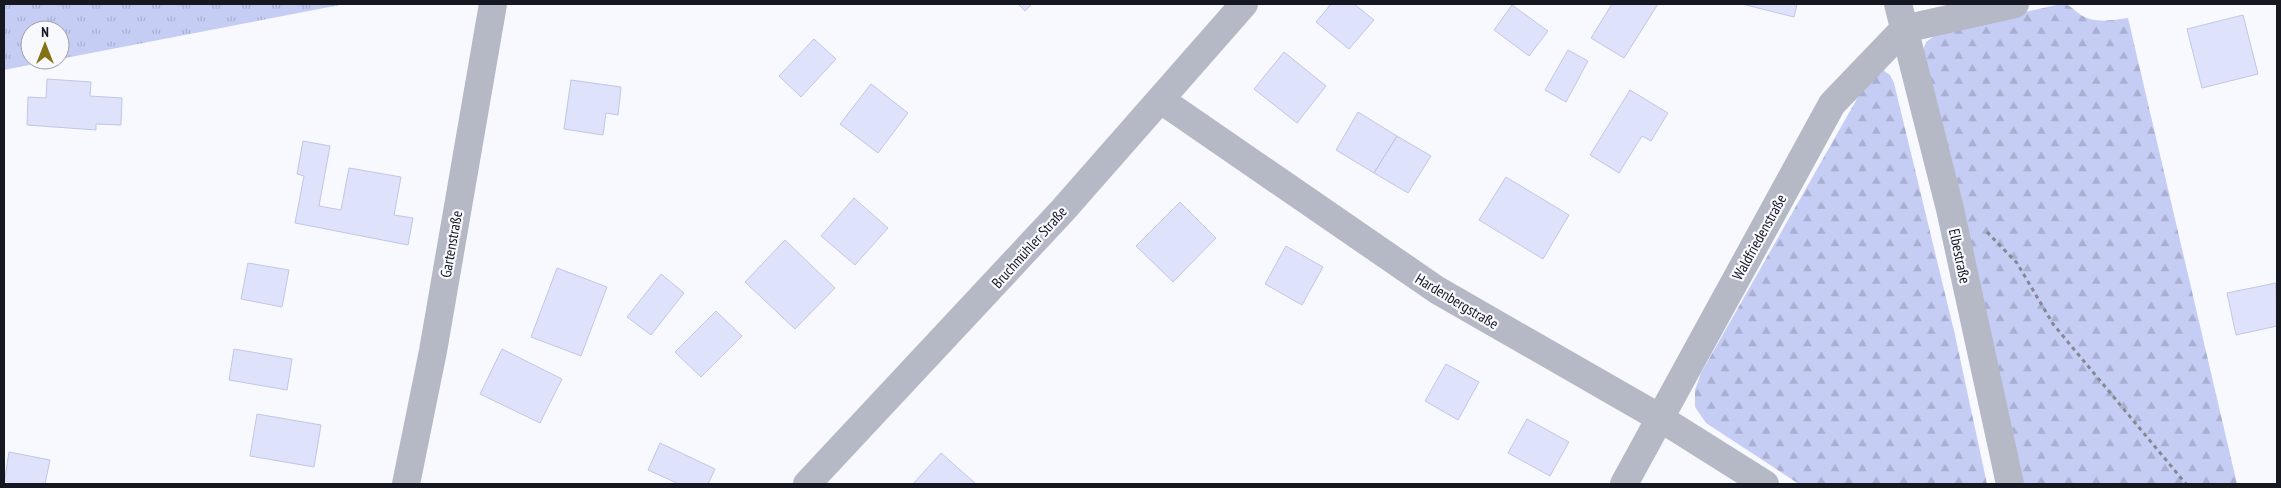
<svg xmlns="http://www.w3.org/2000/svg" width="2281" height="488" font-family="'PT Sans Narrow',sans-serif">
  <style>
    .grass { fill: url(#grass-tufts) }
    .forest { fill: url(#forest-firs) }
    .building { fill: #dee3fb; stroke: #c1c6e4 }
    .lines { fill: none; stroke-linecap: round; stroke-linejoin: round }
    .path { stroke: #86878f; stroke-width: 3; stroke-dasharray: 4 4; stroke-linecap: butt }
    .minor { stroke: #b5b8c5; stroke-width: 28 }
    .labels { text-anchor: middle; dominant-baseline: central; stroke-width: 4.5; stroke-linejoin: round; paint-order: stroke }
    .street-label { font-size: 15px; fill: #151721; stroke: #f8f9ff }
  </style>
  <defs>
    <pattern id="grass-tufts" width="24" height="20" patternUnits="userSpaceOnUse" patternTransform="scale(1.25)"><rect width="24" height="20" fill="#c6cdf4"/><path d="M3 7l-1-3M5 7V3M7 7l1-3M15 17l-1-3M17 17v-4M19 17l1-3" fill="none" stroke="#a9afd1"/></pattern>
    <pattern id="forest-firs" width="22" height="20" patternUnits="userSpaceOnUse" patternTransform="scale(1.25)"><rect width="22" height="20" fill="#c6cdf4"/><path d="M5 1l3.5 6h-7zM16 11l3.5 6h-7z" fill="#a9afd1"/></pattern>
  </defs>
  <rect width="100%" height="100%" fill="#f8f9ff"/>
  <path class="grass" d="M 4,4 L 345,4 L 60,59 L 60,30 L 30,30 L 30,60 L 54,60 L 4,70 Z"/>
  <path class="forest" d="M 2061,4 C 2071,4 2073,10 2081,15 C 2096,24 2112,20 2128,18 L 2237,484 L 2021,484 L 1923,51 L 1926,42 L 1943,30 Z
    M 1883,70 L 1890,75 L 1894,83 L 1955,335 L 1987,484 L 1799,484 L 1706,423 L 1695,407 L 1695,390 L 1701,373 L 1862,90 L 1876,74 Z"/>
  <path class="building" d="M 1018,4 L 1032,4 L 1025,11 Z
    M 1331,4 L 1354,4 L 1374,20 L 1349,49 L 1316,22 Z
    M 1612,4 L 1658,4 L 1624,58 L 1591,38 Z
    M 1742,4 L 1797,4 L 1794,17 Z
    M 1512,5 L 1548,31 L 1529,56 L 1494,30 Z
    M 2243,15 L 2258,74 L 2202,88 L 2187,29 Z
    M 814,39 L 836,59 L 801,97 L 779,76 Z
    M 1568,50 L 1588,61 L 1566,102 L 1545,90 Z
    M 1284,52 L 1326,86 L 1297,123 L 1254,89 Z
    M 47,79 L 91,82 L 90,96 L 122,98 L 121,125 L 96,124 L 96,130 L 27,125 L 28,97 L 46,98 Z
    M 571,80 L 621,87 L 618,115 L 606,113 L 603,135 L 564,129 Z
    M 871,84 L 908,113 L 878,153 L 840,124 Z
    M 1630,90 L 1668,113 L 1651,141 L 1642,136 L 1619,173 L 1590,155 Z
    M 1358,112 L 1397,136 L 1374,173 L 1336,150 Z
    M 1397,136 L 1431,156 L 1408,193 L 1374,173 Z
    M 303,141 L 330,146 L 319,206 L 341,210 L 349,168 L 401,177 L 394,215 L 413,218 L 408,245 L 295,223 L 304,176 L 297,174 Z
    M 1506,177 L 1569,215 L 1543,259 L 1479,220 Z
    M 854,198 L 888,228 L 855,265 L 821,236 Z
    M 1180,202 L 1216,238 L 1173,282 L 1136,246 Z
    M 785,240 L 835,288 L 795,329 L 745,282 Z
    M 1286,246 L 1323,267 L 1302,305 L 1265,284 Z
    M 248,263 L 289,270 L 282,307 L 241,299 Z
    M 557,268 L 607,287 L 581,356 L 531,337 Z
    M 661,274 L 684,293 L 651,335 L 627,317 Z
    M 2276,283 L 2277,326 L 2236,335 L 2227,293 Z
    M 716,311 L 742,336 L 701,377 L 675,352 Z
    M 234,349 L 292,359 L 287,390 L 229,380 Z
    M 502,349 L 562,379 L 540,423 L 480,394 Z
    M 1446,364 L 1479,382 L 1458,420 L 1425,401 Z
    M 257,414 L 321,425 L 314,467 L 250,456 Z
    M 1527,419 L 1569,442 L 1550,476 L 1508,453 Z
    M 660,443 L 715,469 L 708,484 L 679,484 L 648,470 Z
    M 9,452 L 50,460 L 45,484 L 4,484 Z
    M 941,453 L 976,484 L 913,484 Z"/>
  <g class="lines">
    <path class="path" d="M 1987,232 L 2017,263 L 2053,324 L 2186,484"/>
    <path class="minor" d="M 1898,4 L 1950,209 L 2010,484
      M 1904,29 L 2015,4
      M 1161,100 L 1437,290 L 1660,418 L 1765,484
      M 406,484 L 433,351 L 493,4
      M 807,484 L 1063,210 L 1244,4
      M 1624,484 L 1832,104 L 1904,29"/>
  </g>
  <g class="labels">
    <g class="street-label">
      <text transform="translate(1759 237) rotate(-61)">Waldfriedenstraße</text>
      <text transform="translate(451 244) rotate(-80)">Gartenstraße</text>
      <text transform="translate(1029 247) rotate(-48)">Bruchmühler Straße</text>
      <text transform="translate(1960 256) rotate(78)">Elbestraße</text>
      <text transform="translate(1457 301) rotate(31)">Hardenbergstraße</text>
    </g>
  </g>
  <rect width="2281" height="488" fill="none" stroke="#151721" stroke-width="10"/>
  <g transform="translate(45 45)"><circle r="24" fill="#f8f9ff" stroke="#9d9fa6"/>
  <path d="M0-4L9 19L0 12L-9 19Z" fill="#847314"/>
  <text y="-8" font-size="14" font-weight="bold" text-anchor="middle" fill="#151721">N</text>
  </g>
</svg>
